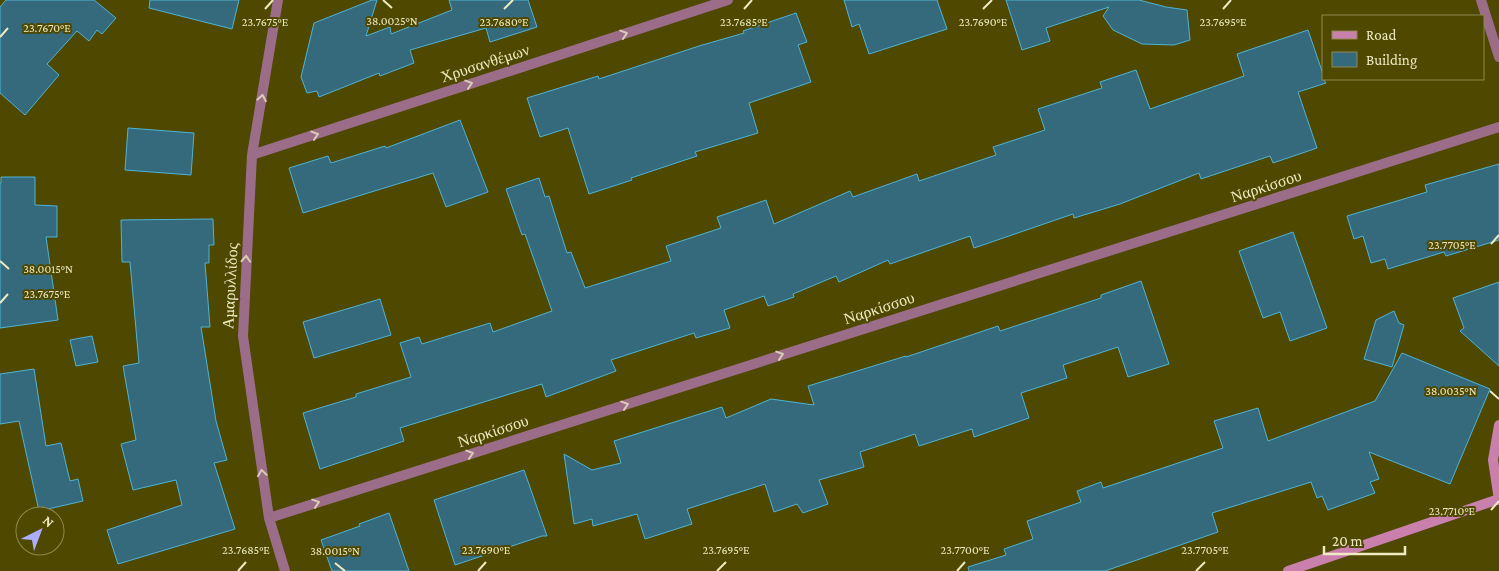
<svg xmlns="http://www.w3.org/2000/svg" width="1499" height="571" font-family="'Crimson Pro',serif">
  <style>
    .building { fill: #356a7d; stroke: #4fb3d5 }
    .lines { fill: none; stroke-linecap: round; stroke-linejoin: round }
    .street { stroke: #9c6d89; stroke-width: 10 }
    .secondary { stroke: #ca80ad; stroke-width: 10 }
    .oneway { stroke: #daccb4 }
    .ticks { fill: none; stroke: #eeebc3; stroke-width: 2 }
    .labels { text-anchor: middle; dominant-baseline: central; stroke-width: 4; stroke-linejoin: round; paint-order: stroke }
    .street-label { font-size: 16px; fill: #eeebc3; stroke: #4f4800 }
    .ticks-label { font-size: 12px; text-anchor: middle; fill: #eeebc3; stroke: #4f4800; stroke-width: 4; stroke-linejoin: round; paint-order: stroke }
  </style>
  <rect width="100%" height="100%" fill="#4f4800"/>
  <path class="building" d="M 6,0 L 94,0 L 116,18 L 102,34 L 97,30 L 89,41 L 77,31 L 47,64 L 59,75 L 25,115 L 0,93 L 0,7 Z
    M 150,0 L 239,0 L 232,29 L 149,8 Z
    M 372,0 L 377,0 L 366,36 L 390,27 L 391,34 L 452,10 L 449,0 L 528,0 L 537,27 L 490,42 L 486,28 L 410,50 L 414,63 L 380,76 L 379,73 L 319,97 L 317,91 L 307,93 L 301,77 L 314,23 Z
    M 844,0 L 937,0 L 947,29 L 869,54 L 859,24 L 852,27 Z
    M 1006,0 L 1139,0 L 1166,7 L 1187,10 L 1190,40 L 1174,45 L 1142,44 L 1113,30 L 1103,16 L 1109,7 L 1046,28 L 1050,41 L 1022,50 Z
    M 796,13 L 807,42 L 798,45 L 811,82 L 749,103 L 758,133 L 695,152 L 697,156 L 631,178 L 632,180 L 589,194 L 568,128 L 540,137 L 527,98 L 598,76 L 599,79 L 699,46 L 744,33 L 743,31 Z
    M 1308,30 L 1323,74 L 1323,79 L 1326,83 L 1298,92 L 1317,148 L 1273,163 L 1270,156 L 1201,179 L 1199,173 L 1120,204 L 1074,218 L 1073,214 L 974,248 L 970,236 L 890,264 L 888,260 L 839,282 L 836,276 L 793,294 L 794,297 L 768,306 L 764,296 L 724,310 L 730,328 L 696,338 L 694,333 L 611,360 L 616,371 L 546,397 L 542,384 L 400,428 L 404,441 L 320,469 L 303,413 L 356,397 L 356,394 L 411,377 L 400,343 L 419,337 L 422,344 L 490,323 L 493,332 L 552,311 L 525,234 L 522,235 L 506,189 L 539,178 L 545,197 L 549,196 L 567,253 L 571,252 L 585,288 L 671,261 L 666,246 L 721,228 L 717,217 L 766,200 L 774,224 L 850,191 L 853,197 L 917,174 L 919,181 L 996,155 L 993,147 L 1045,130 L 1038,109 L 1102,88 L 1100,82 L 1136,70 L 1150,109 L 1244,76 L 1237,54 Z
    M 460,120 L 488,192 L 446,207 L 433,173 L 303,213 L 289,168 L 328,156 L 331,163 L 385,146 L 386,148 Z
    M 128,128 L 194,133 L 191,175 L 125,170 Z
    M 1499,164 L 1499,240 L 1446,256 L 1444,252 L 1388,269 L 1385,259 L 1371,263 L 1363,236 L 1354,239 L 1347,216 L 1427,192 L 1425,185 Z
    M 1,177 L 35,177 L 35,205 L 57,206 L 57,237 L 46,237 L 58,320 L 0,328 L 0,183 L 1,183 Z
    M 213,219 L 214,245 L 209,245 L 209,263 L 205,263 L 210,327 L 201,327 L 216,421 L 227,460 L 214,463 L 235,529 L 118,564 L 107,530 L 182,505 L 176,480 L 133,490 L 121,444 L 136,440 L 123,366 L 139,363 L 130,262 L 122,262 L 121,220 Z
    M 1293,232 L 1327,328 L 1290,341 L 1280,312 L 1263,318 L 1239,251 Z
    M 1141,281 L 1169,364 L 1128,377 L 1118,347 L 1063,365 L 1067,378 L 1021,393 L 1029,418 L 974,437 L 972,429 L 919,446 L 915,434 L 860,452 L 864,467 L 819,480 L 828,504 L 803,513 L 797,504 L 774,512 L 765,484 L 687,509 L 692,524 L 645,539 L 637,514 L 593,526 L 592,519 L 574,524 L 564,454 L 592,470 L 621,463 L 614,441 L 722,407 L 726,418 L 771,399 L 814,405 L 808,386 L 906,356 L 906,357 L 998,326 L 1000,331 L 1101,298 L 1101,295 Z
    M 1499,282 L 1499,366 L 1460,331 L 1464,328 L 1453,298 Z
    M 380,299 L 391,335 L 314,358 L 303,322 Z
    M 1394,311 L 1399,323 L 1404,325 L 1392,367 L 1364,359 L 1376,320 Z
    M 92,336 L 98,362 L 76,366 L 70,340 Z
    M 1402,353 L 1490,389 L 1450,484 L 1369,452 L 1379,479 L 1370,482 L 1375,493 L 1328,510 L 1322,496 L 1317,498 L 1311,482 L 1212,513 L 1218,532 L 1105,571 L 969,571 L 968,567 L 1006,555 L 1004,549 L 1033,539 L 1027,521 L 1081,502 L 1077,491 L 1101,482 L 1103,488 L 1223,448 L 1214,421 L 1258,408 L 1268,441 L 1375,401 Z
    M 34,369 L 46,446 L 61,443 L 70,481 L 78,479 L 83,501 L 39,511 L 19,421 L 0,424 L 0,374 Z
    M 524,470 L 547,536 L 542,536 L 455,565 L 434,500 Z
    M 389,513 L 409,571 L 332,571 L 321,540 L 360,526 L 359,524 Z"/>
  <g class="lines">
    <path class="street" d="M 278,0 L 252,155 L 243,336 L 269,518 L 285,571
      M 1481,0 L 1499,57
      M 252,155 L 728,0
      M 269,518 L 1499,127"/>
    <path class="secondary" d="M 1499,425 L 1493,460 L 1499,500
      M 1288,571 L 1499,499"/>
  </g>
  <defs><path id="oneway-chevron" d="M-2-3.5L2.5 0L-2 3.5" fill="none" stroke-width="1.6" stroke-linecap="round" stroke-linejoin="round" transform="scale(1.25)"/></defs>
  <g class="oneway">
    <use href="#oneway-chevron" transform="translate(624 34) rotate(-18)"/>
    <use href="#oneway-chevron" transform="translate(469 84) rotate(-18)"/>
    <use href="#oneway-chevron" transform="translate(262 98) rotate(-80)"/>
    <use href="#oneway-chevron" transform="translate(315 135) rotate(-18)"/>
    <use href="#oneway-chevron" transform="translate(246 259) rotate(-87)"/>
    <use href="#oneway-chevron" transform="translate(780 355) rotate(-18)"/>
    <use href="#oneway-chevron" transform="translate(625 405) rotate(-18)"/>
    <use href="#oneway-chevron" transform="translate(470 454) rotate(-18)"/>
    <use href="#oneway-chevron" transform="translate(262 473) rotate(-98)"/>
    <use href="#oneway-chevron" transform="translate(316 503) rotate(-18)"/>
  </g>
  <path class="ticks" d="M 383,0 L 392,8M 265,9 L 273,0M 504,9 L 513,0M 744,9 L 752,0M 983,9 L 992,0M 1223,9 L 1231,0M 0,37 L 8,28M 1491,244 L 1499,235M 0,261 L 9,269M 0,303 L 8,294M 1490,391 L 1499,399M 1491,510 L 1499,501M 335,563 L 345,571M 238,571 L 246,562M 478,571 L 486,562M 717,571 L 726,562M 957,571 L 965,562M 1196,571 L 1205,562"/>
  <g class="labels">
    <g class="street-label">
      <text transform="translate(485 63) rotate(-18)">Χρυσανθέμων</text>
      <text transform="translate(1266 186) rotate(-18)">Ναρκίσσου</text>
      <text transform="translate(230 286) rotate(-87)">Αμαρυλλίδος</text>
      <text transform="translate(879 308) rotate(-18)">Ναρκίσσου</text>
      <text transform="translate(493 431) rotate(-18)">Ναρκίσσου</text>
    </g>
  </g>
  <g class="ticks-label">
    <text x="392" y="25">38.0025°N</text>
    <text x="265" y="26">23.7675°E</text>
    <text x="504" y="26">23.7680°E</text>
    <text x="744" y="26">23.7685°E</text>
    <text x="983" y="26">23.7690°E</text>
    <text x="1223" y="26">23.7695°E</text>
    <text x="47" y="32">23.7670°E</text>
    <text x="1452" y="249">23.7705°E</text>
    <text x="48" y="273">38.0015°N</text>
    <text x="47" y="298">23.7675°E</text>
    <text x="1451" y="395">38.0035°N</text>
    <text x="1452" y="515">23.7710°E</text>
    <text x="246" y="554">23.7685°E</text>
    <text x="486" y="554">23.7690°E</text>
    <text x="726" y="554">23.7695°E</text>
    <text x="965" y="554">23.7700°E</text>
    <text x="1205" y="554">23.7705°E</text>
    <text x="335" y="555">38.0015°N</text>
  </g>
  <rect x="1322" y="15" width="162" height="65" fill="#4f4800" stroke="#8f894e"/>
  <rect x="1332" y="31" width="25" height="8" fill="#ca80ad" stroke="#8f894e"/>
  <text x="1366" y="40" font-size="15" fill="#eeebc3">Road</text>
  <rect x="1332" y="52" width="25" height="15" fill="#356a7d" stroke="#8f894e"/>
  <text x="1366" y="65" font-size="15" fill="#eeebc3">Building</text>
  <g transform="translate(40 531) rotate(42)"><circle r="24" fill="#4f4800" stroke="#8f894e"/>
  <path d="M0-4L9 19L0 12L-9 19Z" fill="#adaefb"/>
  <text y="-8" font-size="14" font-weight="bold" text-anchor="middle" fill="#eeebc3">N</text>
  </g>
  <path d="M1324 546v8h81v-8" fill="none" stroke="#eeebc3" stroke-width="2.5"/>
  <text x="1332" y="546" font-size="15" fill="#eeebc3" stroke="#4f4800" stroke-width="4" paint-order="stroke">20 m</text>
</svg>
